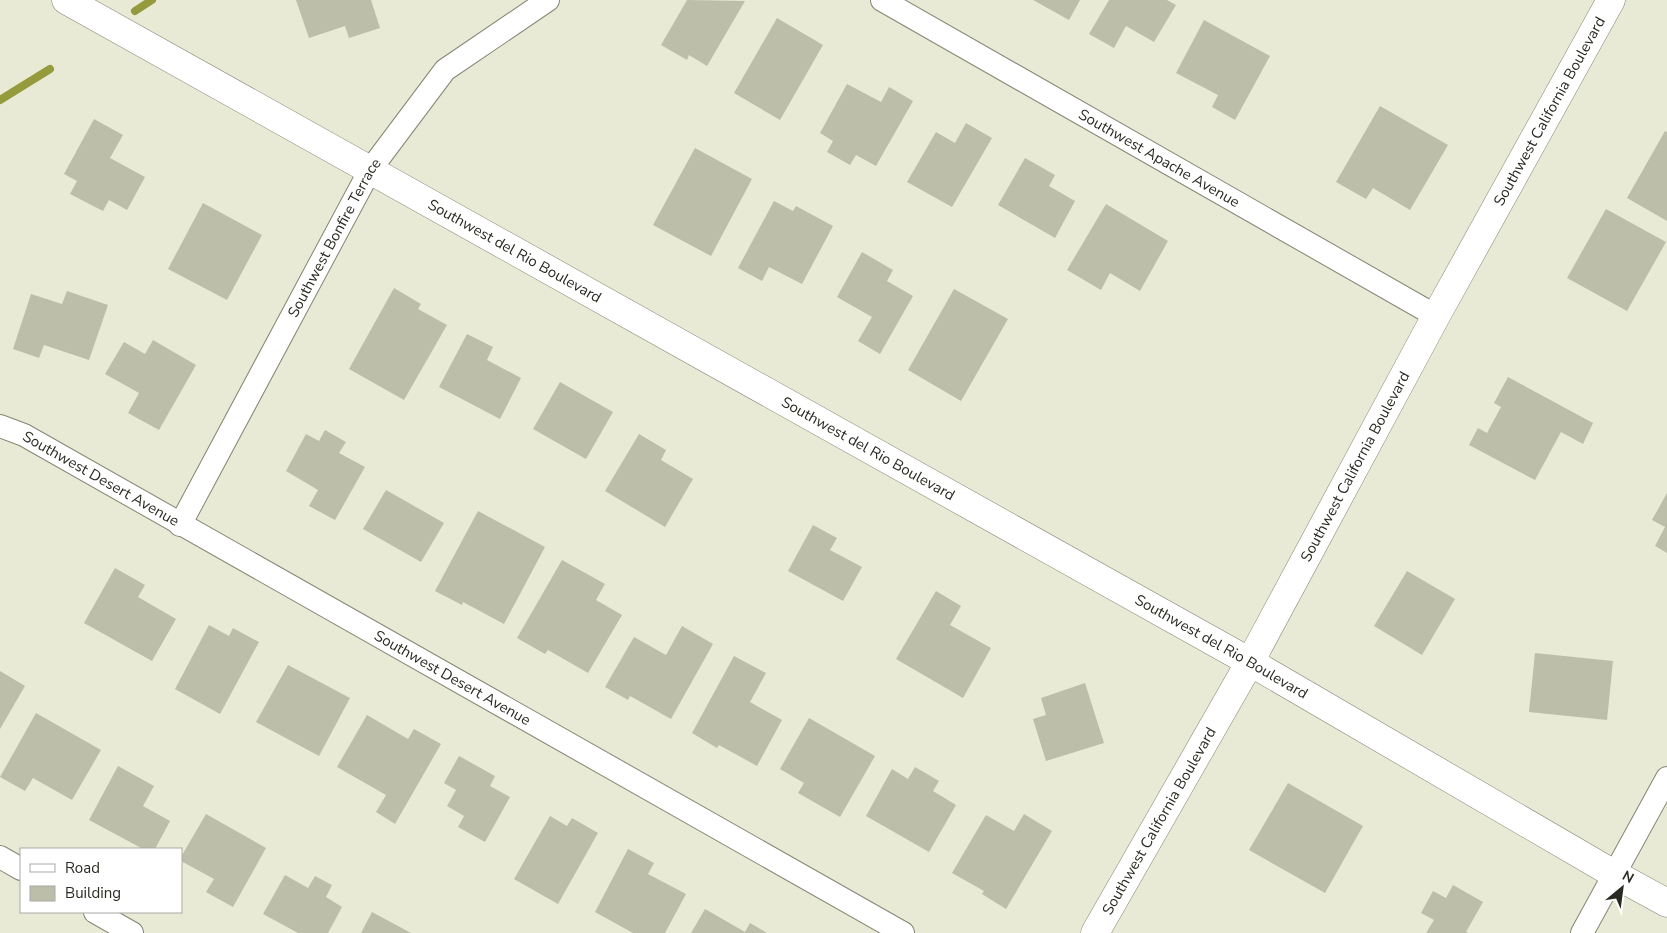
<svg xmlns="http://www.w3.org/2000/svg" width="1667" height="933" font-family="'Nunito Sans',sans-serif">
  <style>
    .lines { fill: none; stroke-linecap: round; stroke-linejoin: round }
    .stream { stroke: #959a3c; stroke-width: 8 }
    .building { fill: #bcbeaa }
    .street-casing { stroke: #848673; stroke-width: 24 }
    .secondary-casing { stroke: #848673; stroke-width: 29 }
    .street { stroke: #fff; stroke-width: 22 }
    .secondary { stroke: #fff; stroke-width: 28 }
    .labels { text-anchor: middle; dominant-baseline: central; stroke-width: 4; stroke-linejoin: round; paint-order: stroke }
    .street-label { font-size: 15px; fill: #292a22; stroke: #fff }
  </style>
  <rect width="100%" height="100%" fill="#e8ead5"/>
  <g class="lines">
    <path class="stream" d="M 135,11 L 152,0
      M 0,100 L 50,69"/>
  </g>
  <path class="building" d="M 296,0 L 371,0 L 380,28 L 349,38 L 345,26 L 309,38 Z
    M 687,0 L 745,1 L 707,66 L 689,55 L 687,60 L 661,45 Z
    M 1033,0 L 1080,0 L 1069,20 Z
    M 1109,0 L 1167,0 L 1176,5 L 1154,42 L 1126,26 L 1114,48 L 1089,34 Z
    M 777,18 L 823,45 L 780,120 L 734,93 Z
    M 1204,20 L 1270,56 L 1235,120 L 1212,107 L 1218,95 L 1176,73 Z
    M 847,84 L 881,102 L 889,87 L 913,101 L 876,166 L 856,155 L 850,165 L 827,152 L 833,141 L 820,133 Z
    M 1380,106 L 1448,145 L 1410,210 L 1373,188 L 1366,199 L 1336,182 Z
    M 94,119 L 123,135 L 110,158 L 145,177 L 127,210 L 109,200 L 103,211 L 70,194 L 77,181 L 64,174 Z
    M 966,123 L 992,138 L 952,207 L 907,182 L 936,132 L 955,143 Z
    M 1665,131 L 1667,132 L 1667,221 L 1627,198 Z
    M 695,148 L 752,179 L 711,256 L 653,225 Z
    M 1025,158 L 1055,175 L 1049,186 L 1075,201 L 1055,238 L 998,205 Z
    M 774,201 L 793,211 L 796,206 L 833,226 L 802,284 L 769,267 L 762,281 L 738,268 Z
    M 203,203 L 262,235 L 227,300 L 168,269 Z
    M 1106,204 L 1168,241 L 1140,291 L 1110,273 L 1101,290 L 1067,270 Z
    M 1606,209 L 1666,242 L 1627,311 L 1567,278 Z
    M 862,252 L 893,270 L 887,281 L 913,296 L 880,354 L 858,341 L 872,317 L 837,297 Z
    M 394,288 L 421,304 L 418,309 L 447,325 L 404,400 L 349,369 Z
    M 954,289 L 1008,319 L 961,401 L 908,370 Z
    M 67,291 L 108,305 L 89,360 L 44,345 L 39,358 L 13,349 L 31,294 L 62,304 Z
    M 467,334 L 493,347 L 487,360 L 521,378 L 500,419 L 439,387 Z
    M 153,340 L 196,365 L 159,430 L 128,413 L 139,393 L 105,374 L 124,342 L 145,354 Z
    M 1508,377 L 1593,423 L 1583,444 L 1561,432 L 1535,480 L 1469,445 L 1478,428 L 1487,433 L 1501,407 L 1494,403 Z
    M 560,382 L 613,412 L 586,459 L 533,429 Z
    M 325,430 L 346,442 L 339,453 L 365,467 L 335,520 L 309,506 L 318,490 L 286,471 L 306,434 L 319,441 Z
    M 639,434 L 666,450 L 661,460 L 693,479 L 665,527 L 605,491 Z
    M 386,490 L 444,523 L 421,562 L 363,529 Z
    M 1667,493 L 1667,553 L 1655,546 L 1665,527 L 1652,520 Z
    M 478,511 L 545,547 L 504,624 L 463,602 L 462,605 L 435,591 Z
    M 813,525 L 837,538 L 830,550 L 862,567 L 843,601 L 788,571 Z
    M 562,560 L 605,584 L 596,600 L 622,615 L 588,673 L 548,650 L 545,654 L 517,638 Z
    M 115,568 L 145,585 L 138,597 L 176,619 L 152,661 L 84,623 Z
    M 1407,571 L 1455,599 L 1422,655 L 1374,626 Z
    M 936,591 L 961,606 L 950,625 L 991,648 L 963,698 L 896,659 Z
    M 209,625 L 229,636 L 233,628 L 259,642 L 220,714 L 175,689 Z
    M 682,626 L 713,644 L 671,719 L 630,696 L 628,700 L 605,687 L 634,637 L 666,655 Z
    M 1535,653 L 1613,661 L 1607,720 L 1529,712 Z
    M 734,656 L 766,673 L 750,702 L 782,720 L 757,766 L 719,745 L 717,748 L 692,733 Z
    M 288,665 L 350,698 L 319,756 L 256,722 Z
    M 0,671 L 25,686 L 0,729 Z
    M 1085,683 L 1104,743 L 1046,761 L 1033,719 L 1046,715 L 1041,698 Z
    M 36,713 L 101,750 L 72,800 L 33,778 L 25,791 L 0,777 Z
    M 367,715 L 408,739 L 414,729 L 441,744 L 395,824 L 376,812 L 386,795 L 337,767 Z
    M 809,718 L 875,756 L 840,817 L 798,793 L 804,783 L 780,769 Z
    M 459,756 L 495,776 L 490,786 L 510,797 L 485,842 L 458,827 L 464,816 L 447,806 L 456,790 L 444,783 Z
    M 118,766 L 154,786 L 143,806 L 170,821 L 155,849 L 143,849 L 89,820 Z
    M 915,767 L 939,781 L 933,791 L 956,805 L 929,852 L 866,816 L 892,769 L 908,779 Z
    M 1288,783 L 1363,826 L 1325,893 L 1249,850 Z
    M 206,814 L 266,848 L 233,907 L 206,892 L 214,879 L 181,861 L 181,857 Z
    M 1024,814 L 1052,831 L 1006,909 L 982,894 L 984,891 L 952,873 L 986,815 L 1014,831 Z
    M 550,816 L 567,826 L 572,818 L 598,833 L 558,904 L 514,879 Z
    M 628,849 L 654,863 L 648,874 L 686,894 L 665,933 L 633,933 L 595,912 Z
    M 285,875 L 308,888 L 315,876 L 332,885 L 326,897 L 342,907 L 328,933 L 298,933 L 263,914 Z
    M 1453,885 L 1483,902 L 1466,932 L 1469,933 L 1426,933 L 1434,920 L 1421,913 L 1433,891 L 1446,898 Z
    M 705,909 L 745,932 L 750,923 L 767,933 L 691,933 Z
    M 372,912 L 411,933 L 361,933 Z"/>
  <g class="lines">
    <defs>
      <g id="street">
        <path id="s1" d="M 882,0 L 1436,316"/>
        <path id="s2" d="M 0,426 L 24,435 L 903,933"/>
        <path id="s3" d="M 180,525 L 370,170 L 445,70 L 548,0"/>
        <path d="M 0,857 L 21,869"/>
        <path d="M 95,912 L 132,933"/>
        <path d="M 1582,933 L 1667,778"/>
      </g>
      <g id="secondary">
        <path id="s4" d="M 66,0 L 1250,662 L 1614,874 L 1667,903"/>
        <path id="s5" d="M 1095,933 L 1250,662 L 1436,316 L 1611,0"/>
      </g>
    </defs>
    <use href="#street" class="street-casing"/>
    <use href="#secondary" class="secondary-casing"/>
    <use href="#street" class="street"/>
    <use href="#secondary" class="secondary"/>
  </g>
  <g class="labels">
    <g class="street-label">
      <text stroke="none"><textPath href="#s5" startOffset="939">Southwest California Boulevard</textPath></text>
      <text stroke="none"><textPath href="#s1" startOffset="319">Southwest Apache Avenue</textPath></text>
      <text stroke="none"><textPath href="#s3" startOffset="326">Southwest Bonfire Terrace</textPath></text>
      <text stroke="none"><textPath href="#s4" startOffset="514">Southwest del Rio Boulevard</textPath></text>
      <text stroke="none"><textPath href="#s4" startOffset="919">Southwest del Rio Boulevard</textPath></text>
      <text stroke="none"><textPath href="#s5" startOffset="534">Southwest California Boulevard</textPath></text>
      <text stroke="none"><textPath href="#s2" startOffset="114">Southwest Desert Avenue</textPath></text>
      <text stroke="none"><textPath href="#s4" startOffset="1324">Southwest del Rio Boulevard</textPath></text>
      <text stroke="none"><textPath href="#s2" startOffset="518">Southwest Desert Avenue</textPath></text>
      <text stroke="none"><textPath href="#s5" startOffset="129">Southwest California Boulevard</textPath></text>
    </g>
  </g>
  <rect x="20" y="848" width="162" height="65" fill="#ffffff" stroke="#a9aaa7"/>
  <rect x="30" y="864" width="25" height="8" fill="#ffffff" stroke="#a9aaa7"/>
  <text x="65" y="873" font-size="15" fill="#292a22">Road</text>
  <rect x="30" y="886" width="25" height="15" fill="#bcbeaa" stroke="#a9aaa7"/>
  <text x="65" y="898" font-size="15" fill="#292a22">Building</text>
  <g transform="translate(1622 888) rotate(29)" stroke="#ffffff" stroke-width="4" paint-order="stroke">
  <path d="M0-4L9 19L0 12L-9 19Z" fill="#292a22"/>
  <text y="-8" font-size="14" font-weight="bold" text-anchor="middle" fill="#292a22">N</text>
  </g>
</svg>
